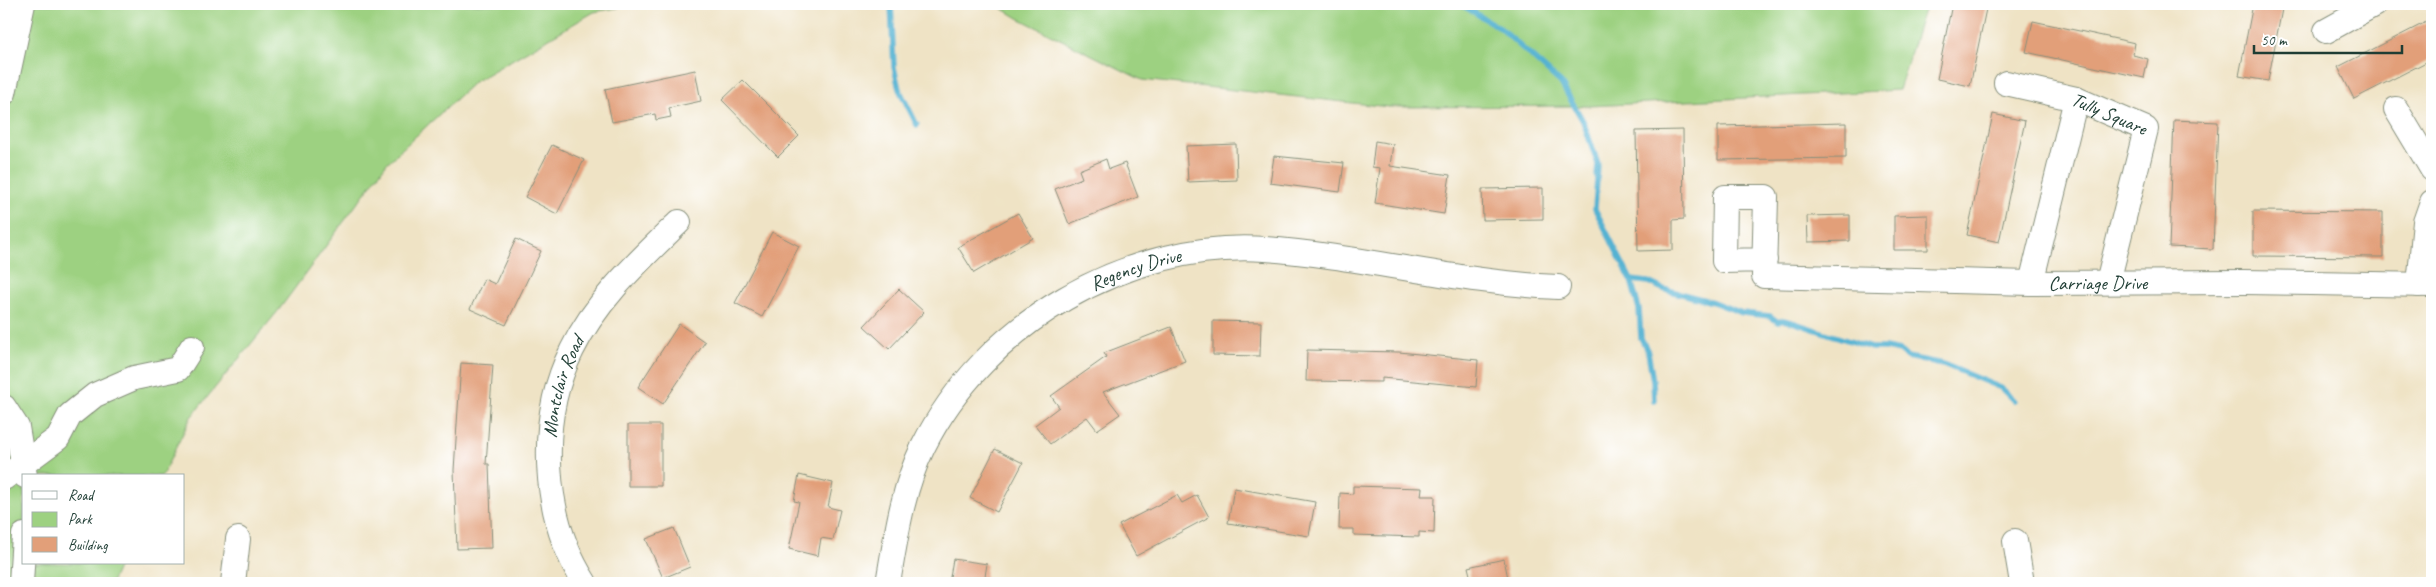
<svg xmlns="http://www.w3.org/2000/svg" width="2436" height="587" font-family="Caveat,sans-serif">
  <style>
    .green { fill: #9dd181; stroke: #5e875a }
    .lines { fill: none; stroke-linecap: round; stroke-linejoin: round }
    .stream { stroke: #54b2d2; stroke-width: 5.5 }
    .building { fill: #e29f79 }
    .minor-casing { stroke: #87907c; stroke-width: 26 }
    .minor { stroke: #fff; stroke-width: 24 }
    .labels { text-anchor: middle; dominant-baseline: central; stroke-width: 4.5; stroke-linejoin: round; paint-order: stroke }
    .street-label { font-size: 20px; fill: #1f3d34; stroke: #fff }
  </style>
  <rect width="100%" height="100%" fill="#fff"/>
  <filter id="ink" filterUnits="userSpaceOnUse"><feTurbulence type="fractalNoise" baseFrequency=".02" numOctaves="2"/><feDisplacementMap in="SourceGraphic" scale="10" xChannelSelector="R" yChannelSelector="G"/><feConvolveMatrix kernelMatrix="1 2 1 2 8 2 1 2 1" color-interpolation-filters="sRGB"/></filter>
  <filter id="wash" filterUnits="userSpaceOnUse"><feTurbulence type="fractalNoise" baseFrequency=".0096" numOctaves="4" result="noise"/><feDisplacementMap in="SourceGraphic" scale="20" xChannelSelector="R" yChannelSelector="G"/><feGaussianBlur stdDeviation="1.12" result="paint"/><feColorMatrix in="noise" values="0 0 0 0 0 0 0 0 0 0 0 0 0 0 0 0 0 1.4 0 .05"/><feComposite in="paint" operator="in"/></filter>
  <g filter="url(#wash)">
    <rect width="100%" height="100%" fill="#efe3c5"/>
    <path class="green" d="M 4,4 L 639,4 L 594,12 L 474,82 L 387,163 L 278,311 L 191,417 L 162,476 L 24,476 L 24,563 L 120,563 L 111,583 L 4,583 Z
      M 995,4 L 1926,4 L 1899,90 L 1590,106 L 1389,107 L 1142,80 L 1018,18 Z"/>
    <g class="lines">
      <path class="stream" d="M 891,4 L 894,67 L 899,89 L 917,125
        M 1460,4 L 1500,28 L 1561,83 L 1583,121 L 1598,164 L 1595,209 L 1631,280 L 1639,309 L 1641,338 L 1648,352 L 1653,381 L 1654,401
        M 1631,280 L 1648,282 L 1663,289 L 1713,302 L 1742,313 L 1770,316 L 1778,322 L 1783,320 L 1792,322 L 1871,348 L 1885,348 L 1900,351 L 1907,357 L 1943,364 L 2001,388 L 2014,401"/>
    </g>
    <g id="blocks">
      <path class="building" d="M 1952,4 L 1987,4 L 1970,86 L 1937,79 Z
        M 2253,4 L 2283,4 L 2268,81 L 2239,76 Z
        M 2432,19 L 2432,59 L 2354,99 L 2338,67 Z
        M 2033,21 L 2135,43 L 2133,55 L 2148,59 L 2144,78 L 2026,52 Z
        M 695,70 L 701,101 L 669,108 L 671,117 L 656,120 L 655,114 L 612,122 L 605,89 Z
        M 743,80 L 799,136 L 778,157 L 722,100 Z
        M 1993,114 L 2025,121 L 1999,242 L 1967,235 Z
        M 2174,120 L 2218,122 L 2213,249 L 2169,247 Z
        M 1846,123 L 1846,158 L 1718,160 L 1718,126 Z
        M 1683,130 L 1684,219 L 1673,220 L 1673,250 L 1638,251 L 1636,131 Z
        M 1375,141 L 1393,144 L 1390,166 L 1450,175 L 1444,214 L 1375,203 L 1380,168 L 1372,167 Z
        M 1236,144 L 1237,180 L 1188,182 L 1186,146 Z
        M 552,145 L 584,160 L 557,214 L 525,197 Z
        M 1274,156 L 1344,163 L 1340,192 L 1270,183 Z
        M 1106,159 L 1109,169 L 1125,163 L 1138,197 L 1069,224 L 1055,189 L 1082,178 L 1079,170 Z
        M 1543,188 L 1543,219 L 1483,220 L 1482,189 Z
        M 2253,211 L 2383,212 L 2383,257 L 2253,256 Z
        M 1018,213 L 1033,238 L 974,273 L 958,247 Z
        M 1850,215 L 1850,241 L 1808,242 L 1807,216 Z
        M 1928,215 L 1928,250 L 1894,250 L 1894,216 Z
        M 772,232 L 799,246 L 762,317 L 735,303 Z
        M 516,239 L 541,251 L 506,325 L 470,309 L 484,279 L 495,284 Z
        M 899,289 L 924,312 L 889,349 L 864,326 Z
        M 1213,321 L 1261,322 L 1260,356 L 1213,355 Z
        M 679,324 L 705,342 L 663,404 L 638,387 Z
        M 1171,327 L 1185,361 L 1103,392 L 1120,414 L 1097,430 L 1087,417 L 1050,444 L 1035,425 L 1059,407 L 1051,396 L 1106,357 L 1104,353 Z
        M 1307,350 L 1399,352 L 1478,360 L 1476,387 L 1382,378 L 1382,382 L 1306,381 Z
        M 461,363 L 493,365 L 486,464 L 489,464 L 492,548 L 457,549 L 454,470 Z
        M 628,425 L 661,425 L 661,486 L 628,486 Z
        M 995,449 L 1023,463 L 997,512 L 970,498 Z
        M 799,475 L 833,483 L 828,507 L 840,510 L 833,540 L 821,538 L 818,556 L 789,549 L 799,502 L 794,501 Z
        M 1353,486 L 1422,488 L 1421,496 L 1435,496 L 1434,533 L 1419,532 L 1419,537 L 1354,535 L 1354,529 L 1339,529 L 1340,493 L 1353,494 Z
        M 1234,488 L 1315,502 L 1309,536 L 1228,523 Z
        M 1177,495 L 1182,503 L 1197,495 L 1209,517 L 1136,556 L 1119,525 Z
        M 674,528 L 690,567 L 663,578 L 646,539 Z
        M 953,559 L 987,564 L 984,583 L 949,583 Z
        M 1504,559 L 1509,583 L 1472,583 L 1468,567 Z"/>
    </g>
  </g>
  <g filter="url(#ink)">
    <use href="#blocks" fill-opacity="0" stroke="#87907c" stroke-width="1"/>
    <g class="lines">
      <defs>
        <g id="minor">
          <path d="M 2326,31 L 2375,4"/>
          <path id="s1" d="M 2006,83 L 2076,99 L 2146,129 L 2108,282"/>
          <path d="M 4,93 L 23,4"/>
          <path d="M 2396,109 L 2432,169"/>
          <path id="s2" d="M 1765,260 L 1724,261 L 1725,197 L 1766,197 L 1764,276 L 2031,283 L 2244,282 L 2432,285"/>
          <path d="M 2031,283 L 2076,99"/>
          <path d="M 2419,285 L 2425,222 L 2432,202"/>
          <path d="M 4,407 L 17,427 L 25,476"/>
          <path d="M 4,478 L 58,438 L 70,415 L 95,395 L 134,378 L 178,369 L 192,347"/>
          <path d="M 2015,541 L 2022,583"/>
          <path d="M 21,583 L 24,535"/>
          <path d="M 233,583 L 238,539"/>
          <path id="s3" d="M 585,583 C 542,517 537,420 572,350 C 596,300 640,260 679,222"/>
          <path id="s4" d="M 888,583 C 896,537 902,490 923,447 C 984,324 1127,240 1265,249 C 1363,256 1459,283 1558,287"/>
        </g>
      </defs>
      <use href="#minor" class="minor-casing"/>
      <use href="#minor" class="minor"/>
    </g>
  </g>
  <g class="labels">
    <g class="street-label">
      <text stroke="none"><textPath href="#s1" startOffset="108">Tully Square</textPath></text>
      <text stroke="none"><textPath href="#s4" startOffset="426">Regency Drive</textPath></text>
      <text stroke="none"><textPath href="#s2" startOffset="559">Carriage Drive</textPath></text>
      <text stroke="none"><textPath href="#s3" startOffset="205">Montclair Road</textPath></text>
    </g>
  </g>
  <rect width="2436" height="587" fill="none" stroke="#fff" stroke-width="20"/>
  <rect x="22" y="474" width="162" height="90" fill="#ffffff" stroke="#a5b1ae"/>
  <rect x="32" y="491" width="25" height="8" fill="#ffffff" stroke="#a5b1ae"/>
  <text x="68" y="500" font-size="15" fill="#1f3d34">Road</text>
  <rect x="32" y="512" width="25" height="15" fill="#9dd181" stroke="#a5b1ae"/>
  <text x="68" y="524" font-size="15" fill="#1f3d34">Park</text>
  <rect x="32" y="537" width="25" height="15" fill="#e29f79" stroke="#a5b1ae"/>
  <text x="68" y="550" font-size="15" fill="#1f3d34">Building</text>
  <path d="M2254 45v8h148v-8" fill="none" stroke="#1f3d34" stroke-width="2.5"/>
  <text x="2261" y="45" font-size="15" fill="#1f3d34" stroke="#ffffff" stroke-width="4" paint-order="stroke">50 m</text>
</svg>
